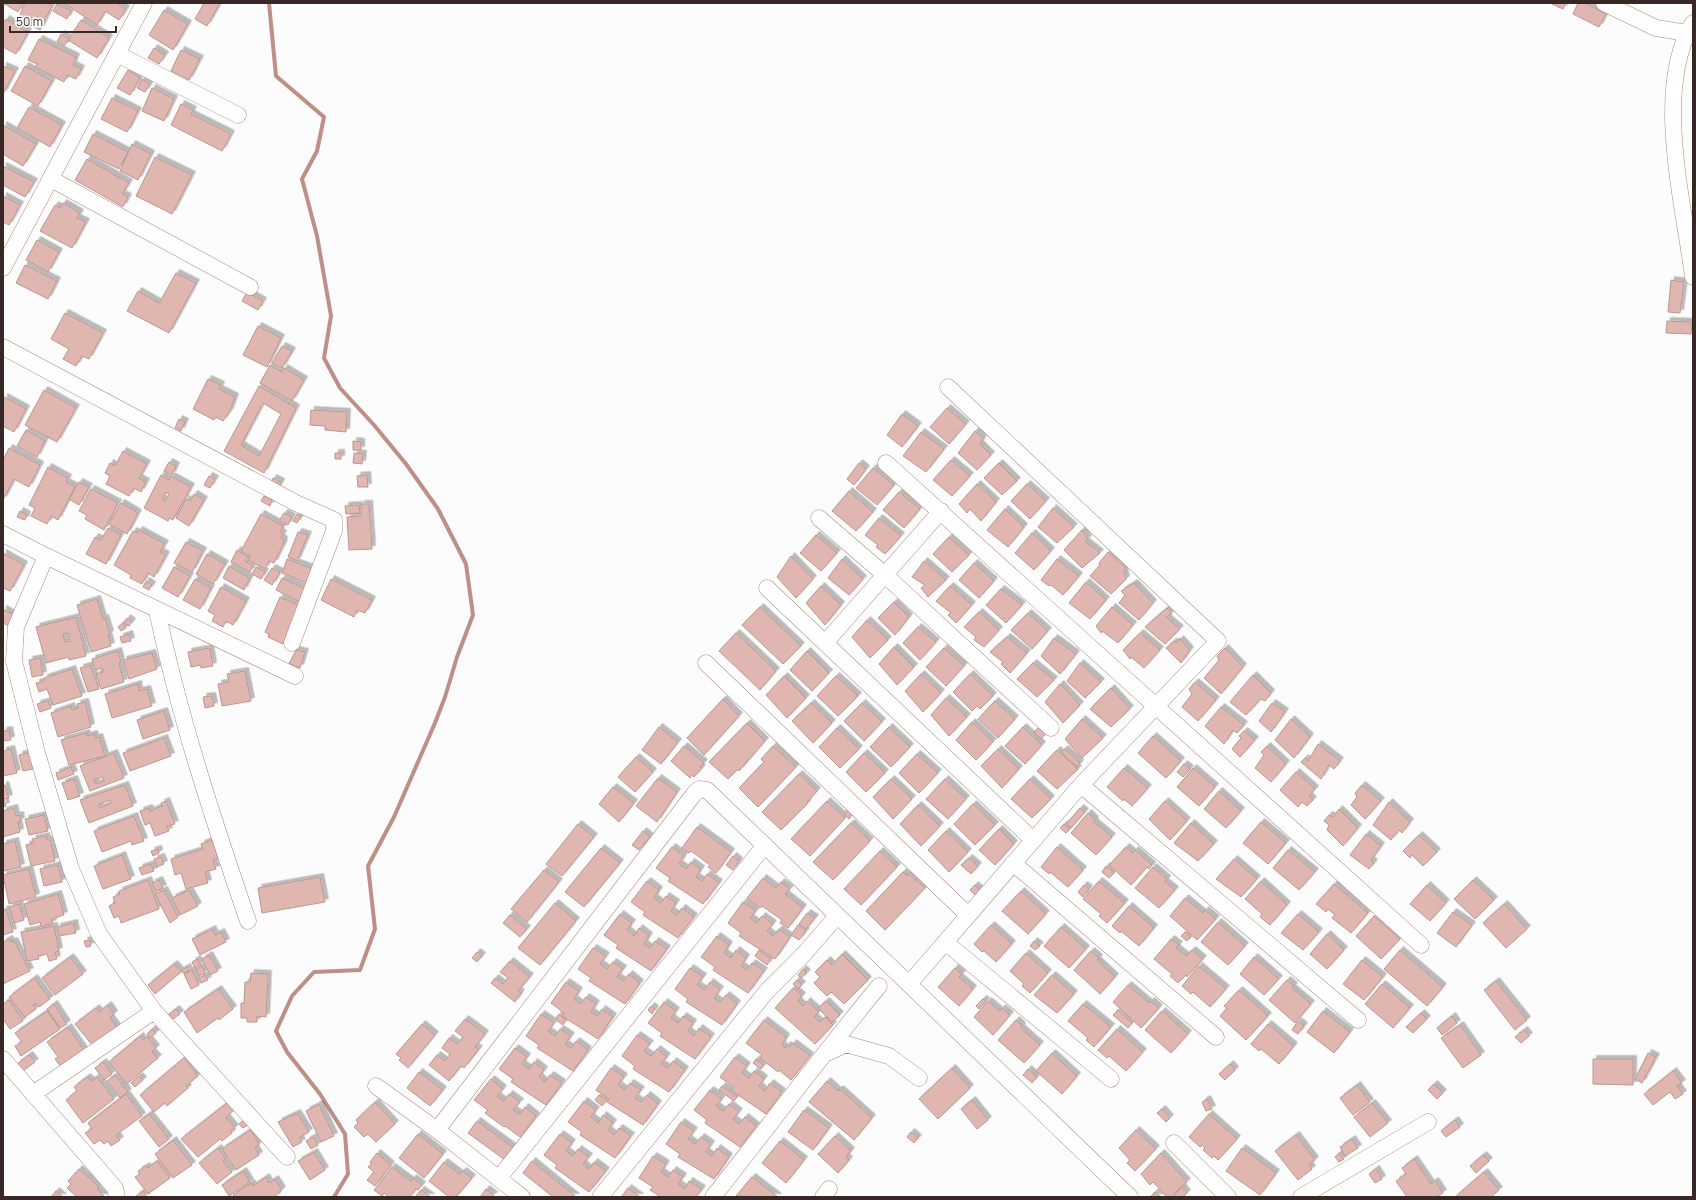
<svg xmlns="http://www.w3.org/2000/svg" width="1696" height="1200" font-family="Manrope,sans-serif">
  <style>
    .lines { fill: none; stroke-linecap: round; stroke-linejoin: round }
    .stream { stroke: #bf8f87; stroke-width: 4 }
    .building { fill: #e0b7b0; stroke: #bd958e; fill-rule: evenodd; filter: url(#shadow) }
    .minor-casing { stroke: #ae8781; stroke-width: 17 }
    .minor { stroke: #fff; stroke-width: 16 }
  </style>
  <defs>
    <filter id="shadow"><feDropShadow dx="3.5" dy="-3.5" stdDeviation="0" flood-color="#0004"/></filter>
  </defs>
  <rect width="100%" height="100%" fill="#fcfcfc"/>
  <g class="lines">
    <path class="stream" d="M 269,3 L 276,76 L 324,117 L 317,151 L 302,179 L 317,236 L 331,316 L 324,358 L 340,388 L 374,425 L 406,464 L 438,509 L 466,564 L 473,615 L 457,657 L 445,697 L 435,723 L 394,817 L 368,866 L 375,929 L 360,970 L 314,972 L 292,996 L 276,1031 L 287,1052 L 320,1094 L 345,1134 L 348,1174 L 334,1197"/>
  </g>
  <path class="building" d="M 3,3 L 23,3 L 18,12 Z
    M 25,3 L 47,3 L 52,6 L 40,30 L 18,19 Z
    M 64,3 L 117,3 L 126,9 L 119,20 L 105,11 L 97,25 Z
    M 204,3 L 220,3 L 207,26 L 195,19 Z
    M 1550,3 L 1566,3 L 1563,9 Z
    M 1578,3 L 1585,3 L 1606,14 L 1599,27 L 1573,14 Z
    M 57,4 L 71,11 L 67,19 L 53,11 Z
    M 164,10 L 188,24 L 173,50 L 149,35 Z
    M 6,19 L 28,32 L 16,54 L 3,47 L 3,24 Z
    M 81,20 L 109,38 L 97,58 L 68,40 Z
    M 61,34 L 69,39 L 64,46 L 57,42 Z
    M 39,39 L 76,57 L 73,65 L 81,69 L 76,79 L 67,75 L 64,82 L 35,67 L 37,64 L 28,60 Z
    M 154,48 L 165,55 L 159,64 L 148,58 Z
    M 181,50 L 200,59 L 189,80 L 171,71 Z
    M 3,66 L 15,71 L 3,94 Z
    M 25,66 L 52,81 L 38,106 L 11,91 Z
    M 128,70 L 140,78 L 130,95 L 117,88 Z
    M 142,79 L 150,84 L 145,92 L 137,88 Z
    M 152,88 L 174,99 L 164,121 L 142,111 Z
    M 112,98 L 138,111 L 127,132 L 101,119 Z
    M 181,104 L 193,110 L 191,114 L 231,134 L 222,151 L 171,125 Z
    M 29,107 L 62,125 L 50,147 L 17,128 Z
    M 3,125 L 36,144 L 23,166 L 3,154 Z
    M 93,134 L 128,152 L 119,169 L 84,152 Z
    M 132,144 L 151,154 L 138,180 L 120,171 Z
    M 155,157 L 192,175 L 172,214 L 136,196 Z
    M 87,159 L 129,183 L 122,194 L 128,197 L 123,207 L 75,180 Z
    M 3,166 L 34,182 L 25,197 L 3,185 Z
    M 3,196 L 20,205 L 9,225 L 3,222 Z
    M 63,203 L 80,213 L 77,218 L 86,222 L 72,248 L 40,231 L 55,205 L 60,208 Z
    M 37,240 L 59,252 L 48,272 L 26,260 Z
    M 25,265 L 57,281 L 48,299 L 16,283 Z
    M 176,273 L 196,283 L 169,333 L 127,311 L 138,291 L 159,303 Z
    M 1671,280 L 1684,282 L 1680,313 L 1668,312 Z
    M 247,292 L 263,301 L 258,310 L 242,301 Z
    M 65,313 L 103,333 L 89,359 L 82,356 L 76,366 L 63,359 L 69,349 L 51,339 Z
    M 1667,321 L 1692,322 L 1691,334 L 1666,333 Z
    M 258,326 L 281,338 L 267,367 L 243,355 Z
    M 282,346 L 292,351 L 282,368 L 272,363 Z
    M 270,365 L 282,372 L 284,368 L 304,380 L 292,401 L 260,383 Z
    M 208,379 L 221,385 L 219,389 L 235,397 L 230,411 L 223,421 L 216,417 L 214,420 L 193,409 Z
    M 259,386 L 296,408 L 264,473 L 224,451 ZM 263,403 L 281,414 L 259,456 L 241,445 Z
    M 44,390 L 76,408 L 57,442 L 25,425 Z
    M 4,397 L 26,409 L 14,432 L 3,426 Z
    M 947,408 L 966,424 L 949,444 L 930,427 Z
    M 311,410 L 347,412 L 346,432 L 325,430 L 325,426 L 310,425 Z
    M 902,414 L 918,426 L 902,447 L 887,435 Z
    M 179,419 L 185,422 L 181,431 L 175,428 Z
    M 26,430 L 45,441 L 37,457 L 17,446 Z
    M 975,431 L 983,438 L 980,444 L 991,455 L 977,470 L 958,453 Z
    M 921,432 L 944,449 L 926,472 L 903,456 Z
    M 353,441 L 361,442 L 361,450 L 353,450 Z
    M 9,448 L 40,465 L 29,487 L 14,479 L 3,500 L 3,460 Z
    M 123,451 L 147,464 L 139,478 L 146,482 L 141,492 L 134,488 L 129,496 L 106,484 L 110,476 L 105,473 L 110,463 L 115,466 Z
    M 335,453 L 341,453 L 341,459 L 335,459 Z
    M 354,453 L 363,454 L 362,464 L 353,463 Z
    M 951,460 L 970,476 L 952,496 L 933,480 Z
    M 169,462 L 176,466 L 172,475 L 164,471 Z
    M 859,463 L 866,469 L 854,485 L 847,479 Z
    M 999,463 L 1017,481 L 1002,495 L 984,478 Z
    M 48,467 L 68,478 L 66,482 L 75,487 L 58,520 L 51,516 L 47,524 L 31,516 L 35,508 L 29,505 Z
    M 873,468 L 894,485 L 877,505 L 856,488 Z
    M 161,475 L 169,480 L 171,476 L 191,487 L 173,520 L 169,518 L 168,521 L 144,508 ZM 166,492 L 169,494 L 165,501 L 162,499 Z
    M 367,475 L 368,487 L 358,487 L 357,476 Z
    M 209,476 L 215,479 L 210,488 L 204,485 Z
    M 273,478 L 281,482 L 277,490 L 269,486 Z
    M 79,482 L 89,487 L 79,505 L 69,499 Z
    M 977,484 L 996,502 L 981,521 L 970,509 L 967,513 L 959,504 Z
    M 1027,484 L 1046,501 L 1030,519 L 1011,501 Z
    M 91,489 L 118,503 L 104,530 L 85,519 L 87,515 L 79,511 Z
    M 849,491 L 873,512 L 856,531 L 832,511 Z
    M 899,492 L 920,509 L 904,528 L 883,510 Z
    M 194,494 L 204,500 L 189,526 L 176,518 L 186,499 L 190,501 Z
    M 264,496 L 272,500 L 270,506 L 261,501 Z
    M 121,503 L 138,513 L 127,534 L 109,524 Z
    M 361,504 L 369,504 L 372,549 L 349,550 L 347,517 L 361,516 Z
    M 359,505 L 360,513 L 346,514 L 345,506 Z
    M 1053,508 L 1074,527 L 1057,543 L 1038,527 Z
    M 1005,509 L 1024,527 L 1008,547 L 987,530 Z
    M 20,511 L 27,515 L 25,520 L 17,517 Z
    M 284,513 L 292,517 L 288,525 L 279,521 Z
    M 261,514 L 283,526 L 280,532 L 283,534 L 281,538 L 284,540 L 283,542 L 284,543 L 274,563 L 269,561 L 265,569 L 248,560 L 250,556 L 241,551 Z
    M 297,514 L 301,516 L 297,523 L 293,521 Z
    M 879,518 L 901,536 L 885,554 L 876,547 L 878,545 L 865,535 Z
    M 108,528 L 121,535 L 106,564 L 86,554 L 95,537 L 101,540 Z
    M 139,530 L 165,544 L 160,552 L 166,555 L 154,577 L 148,573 L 142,584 L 130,578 L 131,575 L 114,565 L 133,531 L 137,533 Z
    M 1082,530 L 1088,539 L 1085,541 L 1100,553 L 1082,568 L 1064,550 Z
    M 298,532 L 308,535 L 297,561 L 288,557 Z
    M 1032,533 L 1051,551 L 1034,570 L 1015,553 Z
    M 816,535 L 837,553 L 821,571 L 800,553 Z
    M 949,537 L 969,555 L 952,572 L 933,554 Z
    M 186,542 L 203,551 L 192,572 L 174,563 Z
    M 237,550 L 248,557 L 245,561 L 253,566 L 250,572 L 231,562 Z
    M 1108,552 L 1126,568 L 1124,572 L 1126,579 L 1111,594 L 1090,576 L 1100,565 L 1099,563 Z
    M 3,553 L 24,565 L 10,591 L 3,588 Z
    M 207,554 L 225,564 L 213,584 L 196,574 Z
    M 791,556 L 813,579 L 796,598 L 777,577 Z
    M 287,559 L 313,569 L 307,583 L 282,573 Z
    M 842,559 L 863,579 L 849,595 L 828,578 Z
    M 1057,559 L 1079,576 L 1063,595 L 1051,585 L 1049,586 L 1041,580 Z
    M 924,561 L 946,580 L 928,597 L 921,588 L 925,585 L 912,577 Z
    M 974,563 L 994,581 L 979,598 L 959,580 Z
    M 229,566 L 250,578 L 244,590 L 223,578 Z
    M 174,567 L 190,576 L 178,597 L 162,588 Z
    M 256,567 L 265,572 L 261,579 L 252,574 Z
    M 272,568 L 280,572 L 272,585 L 264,580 Z
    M 282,578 L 308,590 L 302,603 L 276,590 Z
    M 195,579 L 211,588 L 200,609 L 183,600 Z
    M 331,579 L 372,600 L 365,613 L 357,610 L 354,617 L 321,600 Z
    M 146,581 L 152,585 L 149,590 L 143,587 Z
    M 1086,582 L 1106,600 L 1090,619 L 1069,603 Z
    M 1134,583 L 1153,603 L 1139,620 L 1119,603 L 1125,595 L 1121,591 Z
    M 821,586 L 841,605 L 825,625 L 806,603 Z
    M 950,586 L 972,605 L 956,623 L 948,615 L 951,613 L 936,601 Z
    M 221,587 L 246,601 L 233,625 L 226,621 L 223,627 L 212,621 L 215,615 L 208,611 Z
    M 1001,589 L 1022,605 L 1006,623 L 986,605 Z
    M 280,597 L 303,607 L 291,626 L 283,644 L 268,637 L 269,634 L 265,632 Z
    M 97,599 L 103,619 L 105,618 L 110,634 L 108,635 L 111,646 L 91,652 L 77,605 Z
    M 894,602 L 909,617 L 895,635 L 878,618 Z
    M 760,607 L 801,646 L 783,664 L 742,625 Z
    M 1112,607 L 1133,625 L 1118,643 L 1102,631 L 1101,633 L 1096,626 Z
    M 1167,608 L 1172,614 L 1166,617 L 1180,629 L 1165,644 L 1145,627 Z
    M 3,609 L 16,616 L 11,627 L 3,623 Z
    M 979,612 L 999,630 L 984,647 L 974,640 L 976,637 L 964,627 Z
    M 1028,613 L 1048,631 L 1032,649 L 1011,630 Z
    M 76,617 L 86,656 L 69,660 L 69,657 L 46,663 L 36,627 ZM 68,633 L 70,641 L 65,642 L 63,634 Z
    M 127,618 L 132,622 L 129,626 L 124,623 Z
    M 867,620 L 888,640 L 870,658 L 852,637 Z
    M 123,623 L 126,628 L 121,631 L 118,627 Z
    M 918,627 L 936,642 L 920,660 L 903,643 Z
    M 736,633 L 776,671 L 760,690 L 719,651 Z
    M 1140,633 L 1160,650 L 1144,668 L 1131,657 L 1130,659 L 1123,650 Z
    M 129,634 L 131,641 L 122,643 L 120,637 Z
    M 1007,637 L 1027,653 L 1010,673 L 1001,664 L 1003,662 L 990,652 Z
    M 1054,638 L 1076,654 L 1060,674 L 1041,656 Z
    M 1180,639 L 1190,650 L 1181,663 L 1166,648 L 1173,642 L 1178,642 Z
    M 894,647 L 914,667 L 897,685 L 879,664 Z
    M 210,648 L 213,666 L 201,668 L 200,665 L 191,667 L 188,652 Z
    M 944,648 L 964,666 L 946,686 L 926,667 Z
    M 1225,648 L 1243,667 L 1221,694 L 1204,678 L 1219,660 L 1217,656 Z
    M 296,650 L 305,652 L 300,668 L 289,664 Z
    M 118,651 L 121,662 L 119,663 L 124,682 L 101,689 L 96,674 L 103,672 L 102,668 L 95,670 L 92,659 Z
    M 807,651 L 829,673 L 812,691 L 790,670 Z
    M 152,653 L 157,669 L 129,679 L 123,660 Z
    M 40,658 L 43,675 L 32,677 L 29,660 Z
    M 1033,663 L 1054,680 L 1037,697 L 1017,679 Z
    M 1080,663 L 1101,682 L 1085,698 L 1067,681 Z
    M 90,665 L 99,689 L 88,692 L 80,668 Z
    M 72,669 L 82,696 L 53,705 L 47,689 L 39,692 L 36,683 L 44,681 L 44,678 Z
    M 245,671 L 251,701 L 222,706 L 218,684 L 229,682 L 227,674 Z
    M 921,674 L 941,693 L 923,712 L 905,691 Z
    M 970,674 L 993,696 L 980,709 L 977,706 L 972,711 L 953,692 Z
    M 1253,675 L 1271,693 L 1265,701 L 1261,699 L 1246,715 L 1230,702 Z
    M 784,676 L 806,698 L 787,718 L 766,695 Z
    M 836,676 L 858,696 L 838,716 L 817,696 Z
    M 1195,682 L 1216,700 L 1198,721 L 1182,707 L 1192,694 L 1189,689 Z
    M 138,684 L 139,691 L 147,689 L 152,706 L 112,718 L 105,694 Z
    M 1060,684 L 1080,705 L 1063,723 L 1045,702 Z
    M 1111,688 L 1130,709 L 1111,727 L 1090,709 Z
    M 212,696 L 214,706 L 205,708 L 203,697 Z
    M 946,698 L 967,717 L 949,736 L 931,715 Z
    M 723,699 L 739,716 L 704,755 L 687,738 Z
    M 48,701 L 51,708 L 40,712 L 37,704 Z
    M 995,701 L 1015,719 L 998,738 L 978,719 Z
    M 85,702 L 91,727 L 58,737 L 51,713 L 71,706 L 72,710 L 78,708 L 77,704 Z
    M 811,703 L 832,723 L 813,743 L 792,721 Z
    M 862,703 L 882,722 L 864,741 L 844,721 Z
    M 1272,703 L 1285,712 L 1271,732 L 1259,721 Z
    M 1221,707 L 1244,725 L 1237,733 L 1233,730 L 1224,744 L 1205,726 Z
    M 164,711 L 170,730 L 143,739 L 137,720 Z
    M 1082,719 L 1103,738 L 1082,758 L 1065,739 Z
    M 1291,719 L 1310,737 L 1294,758 L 1275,740 Z
    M 972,722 L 993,742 L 976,760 L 956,740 Z
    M 747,723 L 765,741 L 739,771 L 738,769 L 728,779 L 709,762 Z
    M 1041,725 L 1048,731 L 1041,739 L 1034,732 Z
    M 659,727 L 678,742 L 661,764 L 642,750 Z
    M 889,727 L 910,747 L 891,767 L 870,747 Z
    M 1023,727 L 1042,745 L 1025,764 L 1005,746 Z
    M 837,728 L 859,749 L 840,768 L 819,747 Z
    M 9,730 L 11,740 L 3,741 L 3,731 Z
    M 1244,731 L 1255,740 L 1240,757 L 1232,749 L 1241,738 L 1239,736 Z
    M 86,733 L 87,736 L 94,734 L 95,738 L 99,737 L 105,756 L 69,765 L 61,740 Z
    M 1153,736 L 1181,761 L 1166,778 L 1138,753 Z
    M 164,738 L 171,756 L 130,771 L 123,753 Z
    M 1318,744 L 1340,761 L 1334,769 L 1329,765 L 1321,779 L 1301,762 L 1305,758 L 1308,761 Z
    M 684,746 L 704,763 L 700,767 L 702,768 L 694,777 L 692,775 L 690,778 L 671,761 Z
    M 773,746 L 796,767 L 758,807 L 739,788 L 764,762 L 761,759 Z
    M 1267,746 L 1286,764 L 1271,782 L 1255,768 L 1264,755 L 1261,752 Z
    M 11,749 L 17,773 L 3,776 L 3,751 Z
    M 998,749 L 1019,769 L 1002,788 L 981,766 Z
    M 1065,749 L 1080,763 L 1077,767 L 1061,752 Z
    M 1057,750 L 1078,769 L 1057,789 L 1037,771 Z
    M 30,752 L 33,769 L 23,771 L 19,755 Z
    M 114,753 L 124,778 L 90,791 L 80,766 ZM 103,777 L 104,781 L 96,784 L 94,780 Z
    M 864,753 L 885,773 L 866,792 L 846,772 Z
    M 917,754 L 938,773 L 919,793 L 899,773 Z
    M 636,757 L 653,772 L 635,792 L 618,777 Z
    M 1184,764 L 1190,769 L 1183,777 L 1177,772 Z
    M 71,767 L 74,774 L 58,780 L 56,773 Z
    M 1124,768 L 1148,788 L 1132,806 L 1124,799 L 1123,801 L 1107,787 Z
    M 1193,768 L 1215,787 L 1199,806 L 1177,787 Z
    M 1296,772 L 1315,789 L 1309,796 L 1313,800 L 1307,806 L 1302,802 L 1298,807 L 1280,790 Z
    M 799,774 L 817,791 L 807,802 L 808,803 L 781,830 L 762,812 Z
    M 658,778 L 677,792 L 657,822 L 636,806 Z
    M 74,779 L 80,796 L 68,800 L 62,783 Z
    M 891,779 L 912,799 L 893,819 L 873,797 Z
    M 945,779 L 966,799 L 948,819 L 926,799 Z
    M 1030,779 L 1051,799 L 1032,818 L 1011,799 Z
    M 3,785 L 5,785 L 9,798 L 4,799 L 6,806 L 3,807 Z
    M 125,785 L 133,806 L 89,823 L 80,800 ZM 110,800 L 111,803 L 100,808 L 99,804 Z
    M 1362,785 L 1381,801 L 1365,819 L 1351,805 L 1357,797 L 1355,793 Z
    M 613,787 L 634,803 L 619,822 L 599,804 Z
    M 1219,791 L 1241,811 L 1226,828 L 1204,809 Z
    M 166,801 L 175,824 L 167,826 L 169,831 L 155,836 L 150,823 L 145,825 L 140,811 L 149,808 L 150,811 L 162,806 L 161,803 Z
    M 827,801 L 845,818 L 810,856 L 791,839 Z
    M 1165,801 L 1187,821 L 1170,840 L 1149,819 Z
    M 1389,802 L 1410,822 L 1402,833 L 1399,830 L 1391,840 L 1373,825 Z
    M 973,804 L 995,825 L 975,845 L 954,824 Z
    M 918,805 L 940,826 L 921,846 L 900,824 Z
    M 14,808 L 16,816 L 20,815 L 21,821 L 18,822 L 20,832 L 3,837 L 3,811 Z
    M 1080,808 L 1085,812 L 1071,828 L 1066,824 Z
    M 1339,809 L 1358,828 L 1343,846 L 1327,830 L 1329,825 L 1324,821 L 1329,815 L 1333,817 Z
    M 847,810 L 852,815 L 849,819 L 844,814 Z
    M 1088,813 L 1095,820 L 1094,822 L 1112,837 L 1096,855 L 1071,833 Z
    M 44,815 L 48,831 L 29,835 L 25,819 Z
    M 134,816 L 144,841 L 132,845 L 131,841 L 102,852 L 94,831 Z
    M 1261,822 L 1286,843 L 1268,864 L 1243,843 Z
    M 851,823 L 870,841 L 833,880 L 813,862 Z
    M 1191,823 L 1214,844 L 1198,861 L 1174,843 Z
    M 578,824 L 594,837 L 562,876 L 546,864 Z
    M 1064,824 L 1070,829 L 1066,833 L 1060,828 Z
    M 697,827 L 731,852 L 716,873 L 708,867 L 710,865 L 691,851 L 689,853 L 682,848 Z
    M 999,829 L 1014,844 L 995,865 L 979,850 Z
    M 643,831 L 650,837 L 639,850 L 632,845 Z
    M 946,831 L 968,852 L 949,872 L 928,850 Z
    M 1366,834 L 1381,846 L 1371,860 L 1374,863 L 1369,869 L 1350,855 Z
    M 1419,835 L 1437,852 L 1423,866 L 1412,855 L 1410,858 L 1403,851 Z
    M 46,836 L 47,840 L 50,840 L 55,861 L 31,866 L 26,845 L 34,843 L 32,839 Z
    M 212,840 L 218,858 L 213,860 L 216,869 L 205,872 L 208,883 L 186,889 L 181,873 L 175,875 L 171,859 L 203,849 L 201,844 Z
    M 15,841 L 21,867 L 3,871 L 3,844 Z
    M 672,847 L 684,856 L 679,864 L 686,869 L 691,862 L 701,869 L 696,877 L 702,881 L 707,874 L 719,883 L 703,904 L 668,881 L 670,878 L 656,868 Z
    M 1057,847 L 1083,870 L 1068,887 L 1050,872 L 1049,874 L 1041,867 Z
    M 1126,847 L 1133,853 L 1135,850 L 1152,865 L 1149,869 L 1147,867 L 1131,885 L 1109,865 Z
    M 601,848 L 620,863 L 584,907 L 565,892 Z
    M 158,849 L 159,853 L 153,856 L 151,851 Z
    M 1288,850 L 1315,872 L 1299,890 L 1273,868 Z
    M 880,851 L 897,867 L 861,905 L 844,889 Z
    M 122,855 L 131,879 L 103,889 L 94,866 Z
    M 733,856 L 739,861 L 733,870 L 726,865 Z
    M 161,857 L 164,864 L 157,867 L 154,859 Z
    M 969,858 L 978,866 L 971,874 L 961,865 Z
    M 1234,859 L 1257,879 L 1241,897 L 1216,879 Z
    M 151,864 L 154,871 L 142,875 L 139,868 Z
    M 58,865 L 62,882 L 44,886 L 40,869 Z
    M 1106,866 L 1114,873 L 1109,878 L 1102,872 Z
    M 1153,867 L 1167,879 L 1165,882 L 1175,890 L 1159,908 L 1135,888 Z
    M 29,869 L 36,897 L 9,904 L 3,875 Z
    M 544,870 L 559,882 L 527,922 L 511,909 Z
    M 903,872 L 907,876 L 909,874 L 925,888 L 885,930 L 866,911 Z
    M 320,877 L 325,902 L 262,913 L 258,888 Z
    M 763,878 L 776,888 L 781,882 L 790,889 L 785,894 L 803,908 L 788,928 L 780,923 L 782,920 L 762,906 L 760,908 L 747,898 Z
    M 148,880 L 159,909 L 121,923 L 119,916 L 114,918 L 109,906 L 115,903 L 113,897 L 120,894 L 119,891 Z
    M 159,880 L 163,888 L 156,891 L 152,883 Z
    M 1473,880 L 1494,900 L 1475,919 L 1454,899 Z
    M 647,881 L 659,890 L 654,898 L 661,903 L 666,896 L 676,903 L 671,911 L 677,915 L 682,908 L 694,917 L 678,938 L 643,915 L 645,912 L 631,902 Z
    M 1099,881 L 1125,903 L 1107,923 L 1099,916 L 1101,914 L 1083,899 Z
    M 1261,881 L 1287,905 L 1270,925 L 1260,917 L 1262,914 L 1245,899 Z
    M 1334,884 L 1368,913 L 1351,933 L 1332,918 L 1335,915 L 1328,909 L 1326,912 L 1316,904 Z
    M 975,885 L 980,890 L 975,895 L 970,890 Z
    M 1084,885 L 1089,889 L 1083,897 L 1078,892 Z
    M 1427,885 L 1446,903 L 1430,921 L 1410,904 Z
    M 164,890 L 178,917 L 170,923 L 155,894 Z
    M 189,890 L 198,906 L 180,915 L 172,898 Z
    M 1021,891 L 1046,914 L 1028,934 L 1002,911 Z
    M 58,894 L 64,915 L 52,919 L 53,923 L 41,927 L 40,922 L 30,925 L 24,904 Z
    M 1185,898 L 1203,913 L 1205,910 L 1216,919 L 1197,940 L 1170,916 Z
    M 743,902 L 756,911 L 750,918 L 757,923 L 762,916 L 773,924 L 767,931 L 773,936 L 779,929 L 790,937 L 775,959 L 739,936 L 741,933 L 728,923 Z
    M 555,903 L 576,921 L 540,965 L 518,948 Z
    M 19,904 L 24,920 L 14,923 L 9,907 Z
    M 1504,904 L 1527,929 L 1506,948 L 1483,923 Z
    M 1129,906 L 1154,928 L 1139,946 L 1121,931 L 1120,933 L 1112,926 Z
    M 6,909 L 13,932 L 3,935 L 3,910 Z
    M 1453,912 L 1472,925 L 1456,947 L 1437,933 Z
    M 807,913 L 815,918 L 806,929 L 799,924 Z
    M 620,914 L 632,923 L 627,930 L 634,936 L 639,928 L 649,936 L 644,944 L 650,948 L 655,941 L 667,949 L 651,971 L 616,948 L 618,945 L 604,935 Z
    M 1298,914 L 1319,932 L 1303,950 L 1281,933 Z
    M 510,915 L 527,929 L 520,937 L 503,923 Z
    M 1374,916 L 1400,939 L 1381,959 L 1356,936 Z
    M 1218,922 L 1245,946 L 1228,965 L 1201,942 Z
    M 74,923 L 76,933 L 59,936 L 57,927 Z
    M 798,925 L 806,931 L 799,940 L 791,935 Z
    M 991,925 L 1012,944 L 996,962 L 984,951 L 982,952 L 974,944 Z
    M 54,926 L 59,951 L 55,952 L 57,959 L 49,961 L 47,954 L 38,956 L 39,959 L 27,961 L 21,932 Z
    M 1061,927 L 1086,949 L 1069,968 L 1044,946 Z
    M 212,929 L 215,935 L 221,932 L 226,942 L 200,955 L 192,939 Z
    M 1185,932 L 1191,937 L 1187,941 L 1181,936 Z
    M 1327,934 L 1344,950 L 1327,969 L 1310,954 Z
    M 717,936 L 729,945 L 724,953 L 731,958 L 736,950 L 746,958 L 741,966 L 747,970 L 752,963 L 764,971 L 748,993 L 713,970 L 715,967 L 701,957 Z
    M 9,939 L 11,942 L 14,941 L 30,971 L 3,984 L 3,942 Z
    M 1171,939 L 1179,945 L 1176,948 L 1186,956 L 1192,950 L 1203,959 L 1187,977 L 1186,975 L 1178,983 L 1170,976 L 1172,974 L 1154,959 Z
    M 90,940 L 91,946 L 86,947 L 84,941 Z
    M 1034,941 L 1040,946 L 1035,950 L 1030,946 Z
    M 593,948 L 606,956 L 600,964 L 607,969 L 613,962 L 623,969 L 617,977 L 623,981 L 629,974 L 640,983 L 625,1004 L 589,981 L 591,978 L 578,969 Z
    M 759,950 L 771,959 L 767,965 L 755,956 Z
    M 1400,950 L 1443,987 L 1427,1006 L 1384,969 Z
    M 1091,951 L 1099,958 L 1097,960 L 1115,977 L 1100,994 L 1074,970 Z
    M 477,952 L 482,956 L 477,962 L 472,958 Z
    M 1026,953 L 1048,973 L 1030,993 L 1022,986 L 1024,984 L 1010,971 Z
    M 842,954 L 868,980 L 844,1004 L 831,992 L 827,996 L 814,983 L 820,977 L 815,972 L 827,960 L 832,965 Z
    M 209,955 L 218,971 L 210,975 L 202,959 Z
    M 70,957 L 83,974 L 55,995 L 42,978 Z
    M 1254,957 L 1279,979 L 1264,995 L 1240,974 Z
    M 197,959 L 201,965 L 195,968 L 192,962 Z
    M 1362,960 L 1383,977 L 1364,1000 L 1343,984 Z
    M 510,961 L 530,977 L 518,991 L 521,993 L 515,1002 L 491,983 L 495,978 L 503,984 L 508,978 L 500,972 Z
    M 174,964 L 181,972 L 155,994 L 148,985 Z
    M 202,966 L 205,973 L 199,976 L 196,969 Z
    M 1199,966 L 1226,989 L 1210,1007 L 1193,992 L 1191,994 L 1182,986 Z
    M 187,967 L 189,971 L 183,973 L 181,970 Z
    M 690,968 L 703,977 L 697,985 L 704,990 L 710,982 L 720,990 L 714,998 L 720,1002 L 726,995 L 737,1004 L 722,1025 L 686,1002 L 688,999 L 675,989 Z
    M 955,968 L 962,974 L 959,977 L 973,989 L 959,1006 L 938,987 Z
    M 803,969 L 807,973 L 801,978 L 798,975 Z
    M 192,970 L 199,985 L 191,989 L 184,974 Z
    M 251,973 L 268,974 L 266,1017 L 257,1016 L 257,1022 L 247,1022 L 247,1018 L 241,1018 L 241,1003 L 244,1003 L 245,982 L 250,982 Z
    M 205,975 L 208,980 L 201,983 L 199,978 Z
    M 1052,975 L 1074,994 L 1057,1013 L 1034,995 Z
    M 34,978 L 50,999 L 39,1007 L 36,1003 L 33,1005 L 36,1009 L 25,1017 L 9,997 Z
    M 797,980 L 802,985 L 798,989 L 793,984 Z
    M 1287,980 L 1294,986 L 1292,988 L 1311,1004 L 1295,1023 L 1269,1000 Z
    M 1496,981 L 1527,1020 L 1515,1030 L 1484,990 Z
    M 566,982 L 579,991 L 574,999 L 580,1004 L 586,997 L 596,1004 L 591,1012 L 597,1016 L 602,1009 L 613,1017 L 598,1039 L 562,1016 L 564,1013 L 551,1003 Z
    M 1382,984 L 1410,1008 L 1393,1028 L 1365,1004 Z
    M 1128,985 L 1149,1003 L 1151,1001 L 1159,1008 L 1141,1028 L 1113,1002 Z
    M 793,988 L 802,996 L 798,1001 L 803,1006 L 807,1001 L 819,1012 L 814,1017 L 820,1022 L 825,1017 L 833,1025 L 815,1044 L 775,1008 Z
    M 218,989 L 233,1009 L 219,1020 L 218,1018 L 197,1033 L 184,1012 Z
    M 1239,990 L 1268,1016 L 1246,1040 L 1220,1016 L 1227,1008 L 1224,1006 Z
    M 983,999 L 986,1001 L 979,1009 L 976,1006 Z
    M 9,1000 L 23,1021 L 10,1029 L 3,1019 L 3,1004 Z
    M 826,1001 L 840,1015 L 832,1022 L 818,1008 Z
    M 988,1001 L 1000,1011 L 1002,1008 L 1010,1015 L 993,1035 L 974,1017 Z
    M 664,1002 L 676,1011 L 671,1018 L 678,1023 L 683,1016 L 693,1023 L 688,1031 L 694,1036 L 699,1028 L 711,1037 L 695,1059 L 660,1036 L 662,1033 L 648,1023 Z
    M 54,1004 L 67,1024 L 60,1028 L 47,1009 Z
    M 1083,1004 L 1111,1027 L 1094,1047 L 1086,1040 L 1088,1038 L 1068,1021 Z
    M 108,1005 L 114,1014 L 110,1018 L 117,1027 L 93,1046 L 75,1024 L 96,1008 L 99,1012 Z
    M 651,1006 L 655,1009 L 652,1014 L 648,1010 Z
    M 176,1009 L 180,1014 L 173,1019 L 169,1014 Z
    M 1118,1010 L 1132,1023 L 1128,1028 L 1113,1015 Z
    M 47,1011 L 60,1029 L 21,1056 L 15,1046 L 22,1042 L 15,1033 Z
    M 1162,1011 L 1188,1034 L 1171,1053 L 1145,1030 Z
    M 1323,1011 L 1350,1032 L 1334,1053 L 1307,1032 Z
    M 1421,1013 L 1427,1019 L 1413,1033 L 1406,1027 Z
    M 541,1014 L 554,1023 L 548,1031 L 555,1036 L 560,1029 L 571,1036 L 565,1044 L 571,1048 L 576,1041 L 588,1050 L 573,1071 L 537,1048 L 539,1045 L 526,1036 Z
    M 559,1014 L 566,1020 L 563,1025 L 555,1019 Z
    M 1452,1016 L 1457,1023 L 1442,1035 L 1437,1028 Z
    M 465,1019 L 485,1034 L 475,1047 L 479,1049 L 464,1068 L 461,1066 L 449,1081 L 429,1065 L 437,1055 L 445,1061 L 450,1054 L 442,1048 L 449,1038 L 457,1044 L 463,1037 L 455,1031 Z
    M 764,1020 L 786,1037 L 782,1045 L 785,1048 L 787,1045 L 790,1047 L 793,1043 L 810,1056 L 791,1080 L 779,1070 L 778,1072 L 760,1058 L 762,1055 L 746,1043 Z
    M 1016,1020 L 1022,1026 L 1021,1028 L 1040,1045 L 1024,1063 L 998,1040 Z
    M 1298,1021 L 1304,1026 L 1298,1034 L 1292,1030 Z
    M 422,1024 L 435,1035 L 408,1068 L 399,1060 L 401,1058 L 396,1054 Z
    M 1268,1024 L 1294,1046 L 1279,1064 L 1261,1049 L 1259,1051 L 1251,1044 Z
    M 1460,1025 L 1481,1055 L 1463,1068 L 1441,1038 Z
    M 68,1027 L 85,1052 L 62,1068 L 55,1059 L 58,1057 L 47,1042 Z
    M 152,1029 L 156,1033 L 150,1038 L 147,1034 Z
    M 1117,1029 L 1143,1052 L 1126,1071 L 1109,1056 L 1107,1058 L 1098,1050 Z
    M 1524,1030 L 1529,1036 L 1521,1043 L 1515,1037 Z
    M 637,1035 L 650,1044 L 644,1051 L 651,1056 L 657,1049 L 667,1057 L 661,1064 L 668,1068 L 673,1061 L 685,1070 L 669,1092 L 633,1069 L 635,1066 L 622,1056 Z
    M 140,1036 L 143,1040 L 147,1037 L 156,1048 L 152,1052 L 158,1058 L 127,1084 L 109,1062 Z
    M 515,1048 L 527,1057 L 522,1064 L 529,1069 L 534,1062 L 544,1070 L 539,1077 L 545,1082 L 550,1075 L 562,1083 L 546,1105 L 511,1082 L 513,1079 L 499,1069 Z
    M 1052,1053 L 1077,1076 L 1062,1094 L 1036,1071 Z
    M 1648,1053 L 1656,1057 L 1642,1083 L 1635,1079 Z
    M 29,1055 L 35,1062 L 23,1071 L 17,1064 Z
    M 735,1057 L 747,1066 L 742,1073 L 749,1078 L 754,1071 L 764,1079 L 759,1086 L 765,1091 L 770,1083 L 782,1092 L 766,1114 L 731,1090 L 733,1087 L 720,1077 Z
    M 184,1058 L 198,1076 L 186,1086 L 188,1088 L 167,1106 L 165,1103 L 154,1112 L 140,1095 Z
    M 756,1059 L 764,1065 L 761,1069 L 753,1063 Z
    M 1593,1059 L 1633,1059 L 1633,1085 L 1593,1084 Z
    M 103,1062 L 112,1074 L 104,1080 L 95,1068 Z
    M 1230,1064 L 1235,1070 L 1225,1080 L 1219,1074 Z
    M 611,1068 L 624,1077 L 618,1085 L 625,1090 L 630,1083 L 641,1090 L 635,1098 L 641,1102 L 647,1095 L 658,1104 L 643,1125 L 607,1102 L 609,1099 L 596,1090 Z
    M 952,1068 L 970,1088 L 938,1119 L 919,1099 Z
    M 1028,1069 L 1037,1077 L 1032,1083 L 1023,1075 Z
    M 1673,1071 L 1682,1083 L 1677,1086 L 1683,1094 L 1675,1099 L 1670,1092 L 1653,1105 L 1644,1094 Z
    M 419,1072 L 443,1090 L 430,1106 L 407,1088 Z
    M 115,1075 L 128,1092 L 120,1098 L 107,1081 Z
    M 139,1076 L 143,1080 L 135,1087 L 131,1083 Z
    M 87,1077 L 91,1081 L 97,1077 L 114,1099 L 83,1123 L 66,1100 L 77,1091 L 74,1087 Z
    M 491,1079 L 503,1089 L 497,1096 L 504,1101 L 509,1094 L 520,1102 L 513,1110 L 520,1114 L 525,1107 L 536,1116 L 520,1137 L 505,1126 L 504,1127 L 485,1113 L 488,1110 L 474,1100 Z
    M 827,1081 L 838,1091 L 840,1089 L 872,1118 L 854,1140 L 809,1102 Z
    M 1434,1084 L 1443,1093 L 1437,1099 L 1428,1090 Z
    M 1357,1085 L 1370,1102 L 1353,1115 L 1340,1098 Z
    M 722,1086 L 737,1097 L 734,1101 L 719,1090 Z
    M 710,1090 L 722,1099 L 716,1106 L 723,1111 L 729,1104 L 739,1112 L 733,1119 L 739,1124 L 745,1117 L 756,1126 L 740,1147 L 705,1123 L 707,1120 L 694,1110 Z
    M 126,1094 L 142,1116 L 116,1135 L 120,1140 L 111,1146 L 108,1141 L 104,1144 L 100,1140 L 94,1144 L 85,1133 L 92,1129 L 88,1123 Z
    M 599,1095 L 607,1100 L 602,1106 L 595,1100 Z
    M 1207,1099 L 1212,1109 L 1206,1111 L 1202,1102 Z
    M 972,1100 L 988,1120 L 977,1129 L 961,1109 Z
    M 584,1101 L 596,1110 L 591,1117 L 598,1123 L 603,1115 L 613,1123 L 608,1130 L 614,1135 L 619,1128 L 631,1136 L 615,1158 L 580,1135 L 582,1132 L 568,1122 Z
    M 375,1102 L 395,1124 L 376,1142 L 368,1134 L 364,1137 L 354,1127 L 358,1123 L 356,1120 Z
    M 227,1103 L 234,1110 L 226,1117 L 235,1128 L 231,1131 L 232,1133 L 222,1141 L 220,1139 L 198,1157 L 181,1139 Z
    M 1372,1103 L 1388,1123 L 1370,1137 L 1354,1117 Z
    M 319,1104 L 334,1136 L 321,1142 L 306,1111 Z
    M 1162,1109 L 1170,1118 L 1166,1122 L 1157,1113 Z
    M 804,1110 L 829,1128 L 813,1150 L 788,1132 Z
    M 297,1113 L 309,1132 L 299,1138 L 302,1142 L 293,1147 L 278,1122 Z
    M 149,1114 L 169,1139 L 159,1147 L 139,1121 Z
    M 1209,1114 L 1237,1139 L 1218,1160 L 1214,1156 L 1212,1158 L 1203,1150 L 1205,1148 L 1202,1145 L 1200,1147 L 1189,1137 Z
    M 244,1120 L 248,1125 L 243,1128 L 239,1124 Z
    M 1455,1120 L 1460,1127 L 1446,1137 L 1441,1131 Z
    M 477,1121 L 514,1148 L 505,1160 L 468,1133 Z
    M 681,1122 L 694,1131 L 688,1139 L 695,1144 L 701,1137 L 711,1144 L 706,1152 L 712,1156 L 717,1148 L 729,1157 L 714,1179 L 678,1157 L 680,1154 L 666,1144 Z
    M 250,1130 L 259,1144 L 255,1148 L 259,1155 L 236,1170 L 222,1149 Z
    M 1136,1130 L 1156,1149 L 1135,1171 L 1127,1163 L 1130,1160 L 1119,1148 Z
    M 911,1132 L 918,1138 L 914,1143 L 907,1137 Z
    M 418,1134 L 443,1154 L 424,1178 L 399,1158 Z
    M 560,1134 L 572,1143 L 566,1151 L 573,1156 L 578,1149 L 589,1157 L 583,1164 L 589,1169 L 594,1162 L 606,1171 L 589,1192 L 555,1168 L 557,1165 L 544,1155 Z
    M 1296,1135 L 1315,1160 L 1309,1165 L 1312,1169 L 1298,1180 L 1275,1151 Z
    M 835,1136 L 851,1151 L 846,1157 L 849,1160 L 838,1173 L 818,1154 Z
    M 313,1137 L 318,1145 L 311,1149 L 306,1141 Z
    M 1352,1139 L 1358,1148 L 1345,1156 L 1340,1147 Z
    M 173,1140 L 192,1165 L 173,1178 L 155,1154 Z
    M 780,1141 L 804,1160 L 786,1183 L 762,1163 Z
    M 218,1148 L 226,1159 L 223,1161 L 232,1172 L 217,1184 L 199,1163 Z
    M 1242,1148 L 1276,1173 L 1260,1195 L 1226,1171 Z
    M 314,1152 L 325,1170 L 310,1180 L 298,1161 Z
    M 377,1153 L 391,1165 L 375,1186 L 367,1180 L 374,1172 L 368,1167 L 372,1163 L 370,1162 Z
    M 1161,1153 L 1187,1182 L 1170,1197 L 1167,1197 L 1153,1182 L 1150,1185 L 1141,1174 Z
    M 1339,1153 L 1344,1159 L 1339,1162 L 1335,1157 Z
    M 1483,1155 L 1489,1161 L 1476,1173 L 1470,1166 Z
    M 653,1156 L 666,1164 L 661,1172 L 668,1177 L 673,1170 L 683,1177 L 678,1184 L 685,1189 L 689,1181 L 702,1189 L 696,1197 L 661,1197 L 650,1190 L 653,1187 L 639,1178 Z
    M 1414,1159 L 1431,1184 L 1435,1181 L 1443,1193 L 1437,1197 L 1407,1197 L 1396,1181 L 1406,1174 L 1402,1168 Z
    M 157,1161 L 170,1178 L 148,1194 L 135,1177 L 140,1174 L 138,1171 L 146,1166 L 148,1168 Z
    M 532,1161 L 576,1197 L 553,1197 L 523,1173 Z
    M 444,1162 L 460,1174 L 463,1171 L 472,1178 L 456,1197 L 449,1197 L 429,1181 Z
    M 392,1167 L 411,1181 L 413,1178 L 422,1185 L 418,1190 L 416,1188 L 410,1197 L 389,1197 L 384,1193 L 382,1196 L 374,1190 Z
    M 79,1169 L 99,1187 L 97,1189 L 105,1197 L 77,1197 L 67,1188 L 71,1184 L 68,1181 Z
    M 1376,1169 L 1382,1179 L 1375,1183 L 1369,1174 Z
    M 243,1171 L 250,1182 L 229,1196 L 222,1185 Z
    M 1484,1172 L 1499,1190 L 1491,1197 L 1455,1197 Z
    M 266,1177 L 269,1183 L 275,1179 L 282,1190 L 276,1195 L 277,1197 L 235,1197 L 233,1195 L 251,1183 L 253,1186 Z
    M 752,1177 L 778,1197 L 736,1196 Z
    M 1182,1187 L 1187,1193 L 1183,1197 L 1172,1197 Z
    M 628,1188 L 640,1197 L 621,1197 Z
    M 486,1189 L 494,1195 L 492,1197 L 480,1197 Z
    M 421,1190 L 431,1197 L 415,1197 Z
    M 56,1191 L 63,1197 L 51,1197 Z
    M 143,1191 L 147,1197 L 137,1197 L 136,1196 Z
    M 1155,1192 L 1161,1197 L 1150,1197 Z"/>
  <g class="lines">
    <defs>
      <path id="minor" d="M 1604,3 L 1656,28 L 1687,33
        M 1693,23 C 1653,89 1684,204 1693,277
        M 117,54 L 238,115
        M 51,179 L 250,287
        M 3,268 L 144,3
        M 3,347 L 296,503 L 334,520 L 334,531 L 292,643
        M 886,463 L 1421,945
        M 819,518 L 885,575 L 1051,728
        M 3,534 L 46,556 L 295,676
        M 46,556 L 16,627 L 14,661 L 37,753 L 71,869 L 99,934 L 154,1011 L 287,1157
        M 767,588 L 1033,840
        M 157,610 C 179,716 213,819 248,921
        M 825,643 L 941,511
        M 706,663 L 968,915
        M 1081,785 L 1358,1020
        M 1013,863 L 1216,1037
        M 945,942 L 1111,1079
        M 909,984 L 1081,785 L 1218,641 L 948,387
        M 827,1053 L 846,1044 L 889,1056 L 919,1078
        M 3,1059 L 115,1188 L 117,1197
        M 376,1086 L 437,1130 L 522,1197
        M 33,1094 L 154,1011
        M 437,1130 L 694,794 L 699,789 L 707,790 L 1130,1197
        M 1174,1143 L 1228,1197
        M 499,1178 L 765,845
        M 600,1197 L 767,991 L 804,954 L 837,916
        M 713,1197 C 768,1127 822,1055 879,986
        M 823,1197 L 829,1189
        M 1301,1197 L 1428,1122"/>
    </defs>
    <use href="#minor" class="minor-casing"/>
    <use href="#minor" class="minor"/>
  </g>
  <rect width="1696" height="1200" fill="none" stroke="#382825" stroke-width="8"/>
  <path d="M10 26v6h106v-6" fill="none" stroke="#382825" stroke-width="2"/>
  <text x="16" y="26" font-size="12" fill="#382825" stroke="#ffffff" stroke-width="3" paint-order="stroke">50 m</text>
</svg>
